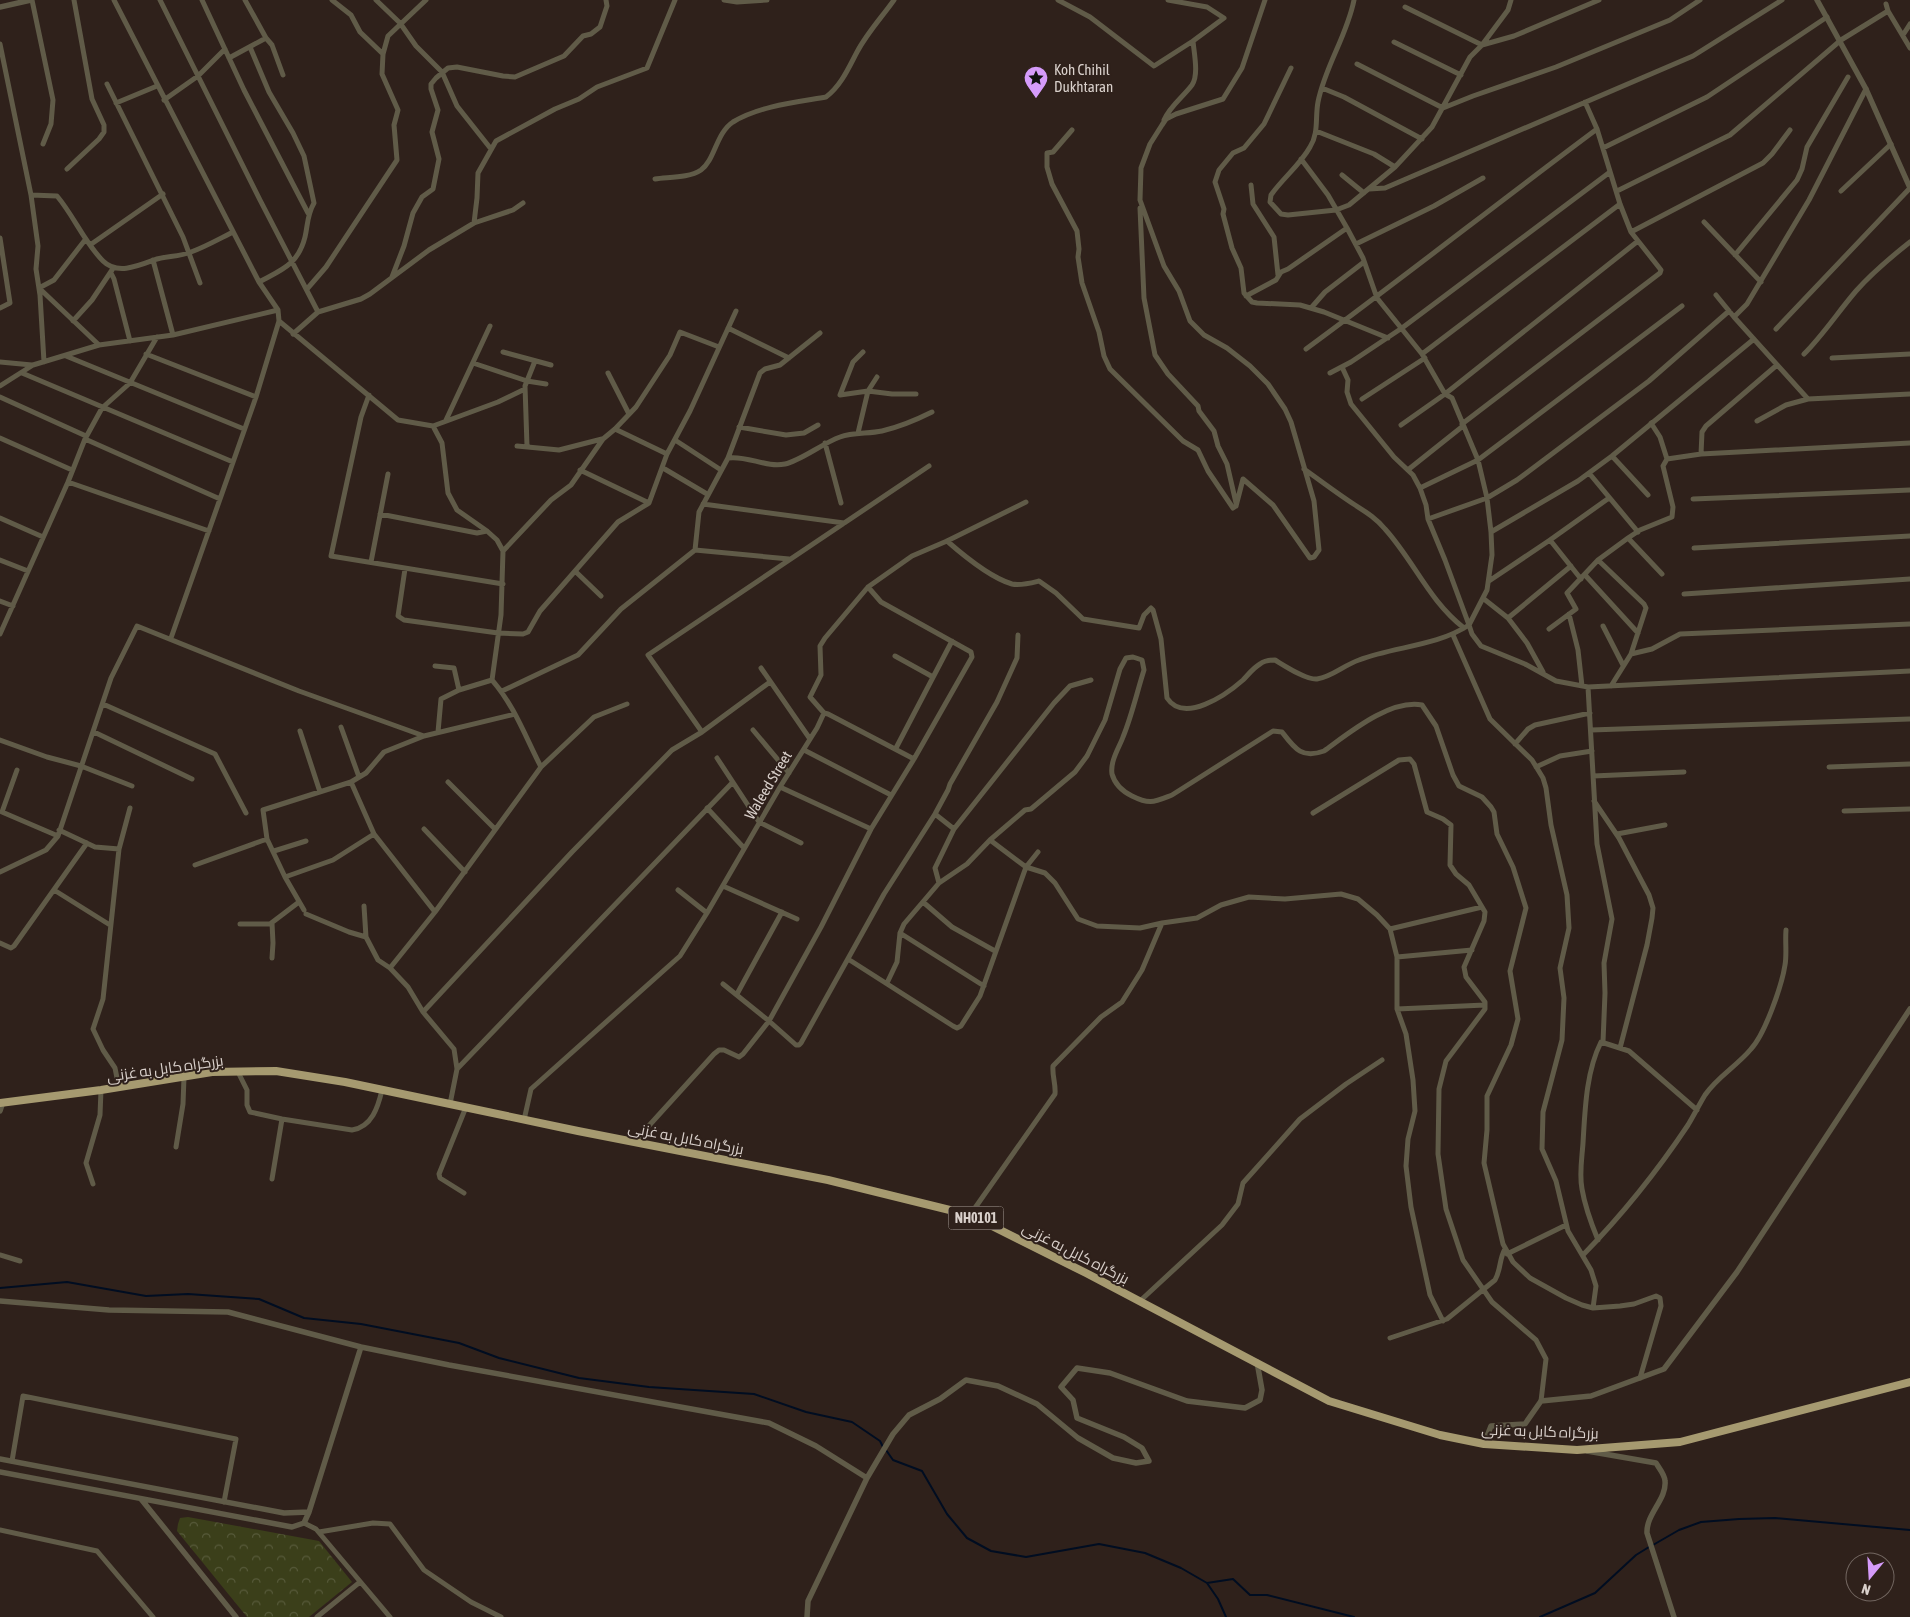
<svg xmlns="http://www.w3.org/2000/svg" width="1910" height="1617" font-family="'Asap Condensed',Cairo,sans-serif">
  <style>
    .park { fill: url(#park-crowns) }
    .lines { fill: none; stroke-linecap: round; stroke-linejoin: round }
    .stream { stroke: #000d21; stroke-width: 2 }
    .minor { stroke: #605b48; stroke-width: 5 }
    .tertiary { stroke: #605b48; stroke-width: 5.5 }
    .trunk { stroke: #a69a70; stroke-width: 8 }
    .labels { text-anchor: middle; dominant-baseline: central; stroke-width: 4; stroke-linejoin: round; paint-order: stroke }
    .shield { fill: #2f211b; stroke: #a69c96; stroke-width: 1 }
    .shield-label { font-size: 14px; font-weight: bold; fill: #d9d0cb }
    .poi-label { font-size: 15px; fill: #d9d0cb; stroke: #2f211b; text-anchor: start }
    .street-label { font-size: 15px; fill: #d9d0cb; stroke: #2f211b }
  </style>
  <defs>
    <pattern id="park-crowns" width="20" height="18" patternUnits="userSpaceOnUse" patternTransform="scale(1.25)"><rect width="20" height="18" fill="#3b3f1a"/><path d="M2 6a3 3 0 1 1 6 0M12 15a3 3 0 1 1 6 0" fill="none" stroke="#575a3a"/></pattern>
  </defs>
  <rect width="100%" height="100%" fill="#2f211b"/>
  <path class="park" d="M 188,1517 L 319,1541 L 352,1582 L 309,1617 L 247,1617 L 177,1531 L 178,1524 L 180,1518 Z"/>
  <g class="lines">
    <path class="stream" d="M 0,1288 L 67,1282 L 146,1296 L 188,1294 L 259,1299 L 304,1318 L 361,1324 L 459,1343 L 499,1358 L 579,1378 L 649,1387 L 754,1394 L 806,1412 L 852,1422 L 880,1441 L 883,1447
      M 886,1450 L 893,1460 L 922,1471 L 947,1514 L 967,1538 L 991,1551 L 1026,1557 L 1099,1544 L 1145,1553 L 1181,1568 L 1207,1583 L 1218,1599 L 1226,1617
      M 1653,1545 L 1679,1530 L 1701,1522 L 1739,1519 L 1775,1518 L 1910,1530
      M 1207,1583 L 1233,1579 L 1250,1595 L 1267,1595 L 1354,1617
      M 1540,1617 L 1595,1593 L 1636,1555 L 1649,1547"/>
    <path class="minor" d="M 32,0 L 53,100 L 51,124 L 43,144
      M 114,0 L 259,282 L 278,310 L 279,321 L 256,397 L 171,638
      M 160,0 L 260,200 L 318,312
      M 202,0 L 244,90 L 308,213
      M 245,0 L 266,38 L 272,45 L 283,75
      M 332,0 L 351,15 L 360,32 L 383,54
      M 376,0 L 400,23 L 416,46 L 442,72 L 457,106 L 491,149
      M 724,0 L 737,2 L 767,0
      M 1058,0 L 1090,17 L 1154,66 L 1193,41
      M 1354,0 C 1347,36 1325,66 1318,102 C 1315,117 1319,133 1310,147 C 1300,165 1283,178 1271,195 L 1270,202 L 1281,214 L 1288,215 L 1336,210 L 1349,205 L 1395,167 L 1432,127 L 1470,57 L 1482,45 L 1508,10 L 1511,0
      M 1886,4 L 1888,11 L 1910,48
      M 1405,7 L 1482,45 L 1514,36 L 1599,0
      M 1903,35 L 1910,24
      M 1394,42 L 1461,75
      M 0,44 L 31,195 L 38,246 L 36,269 L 40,295 L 44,362
      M 250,47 L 269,92 L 293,133 L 304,156 L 314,203 C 307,215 308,224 305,237 C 298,265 281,270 259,282
      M 229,58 L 266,38
      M 1357,64 L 1443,108 L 1473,96 L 1556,67 L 1670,20 L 1700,0
      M 1291,68 L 1264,124 L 1244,148 L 1233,153 L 1219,170 L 1215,182 L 1224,209 L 1223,214 L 1232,248 L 1241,268 L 1244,293 L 1252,302 L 1257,303 L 1300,305 L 1324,312 L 1388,338
      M 107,84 L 183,237 L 200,283
      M 1322,88 L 1344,97 L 1422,139
      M 164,100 L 198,76 L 225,49
      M 116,103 L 157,86
      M 1164,120 C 1170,106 1183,97 1192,85 C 1199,75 1194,53 1193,41 L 1224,18 L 1207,7 L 1168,0
      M 1072,130 L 1053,152 L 1047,153 L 1047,167 L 1052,184 L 1077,231 L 1079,249 L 1078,257 L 1082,283 L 1099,332 L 1104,356 L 1110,369 L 1183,441 L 1198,450 L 1208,471 L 1233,508 L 1236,506
      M 1316,131 L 1374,154 L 1395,167
      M 1603,148 L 1707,97 L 1827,17
      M 1301,159 L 1328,195 L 1347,228 L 1363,258 L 1377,298 L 1422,354 L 1445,394 L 1452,398 L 1478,460 L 1487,498 L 1491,532 L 1492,555 L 1487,590 L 1469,625 L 1472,634 L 1481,646 L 1525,664 L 1556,681 L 1588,687 L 1910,671
      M 67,169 L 99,139 L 104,132 L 104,125 L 92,99 L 74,0
      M 1342,175 L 1364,193
      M 655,179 C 669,177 689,178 701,170 C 715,160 716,133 733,122 C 759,106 797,102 826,97 C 841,86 849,67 857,52 C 867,33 882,17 894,0
      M 1251,185 L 1253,204 L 1274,237 L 1278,275
      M 1369,189 L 1385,188 L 1693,56 L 1782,0
      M 1617,191 L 1730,135 L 1841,40 L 1888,11
      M 1841,191 L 1891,144
      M 31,195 L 57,196 C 74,216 84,242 103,261 C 117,275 138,266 154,260 C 165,256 179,257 191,252 C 205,247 219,239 233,232
      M 1140,208 L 1144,298 L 1155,355 L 1168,374 L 1198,406 L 1199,411 L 1214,431 L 1218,446 L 1227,464 L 1236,503
      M 1704,222 L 1761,282
      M 474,223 L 477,198 L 478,173 L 496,141 L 555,109 L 579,99 L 597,87 L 647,68 L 675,0
      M 1631,232 L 1763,163 L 1772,154 L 1790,130
      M 0,238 L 10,303 L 0,308
      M 85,240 L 54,280 L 39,288 L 99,345
      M 1356,244 L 1434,206 L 1483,178
      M 90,245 L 163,194
      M 1735,255 L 1797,180 L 1802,169 L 1807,147 L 1848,77
      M 153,260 L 173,335
      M 111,273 L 114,279 L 130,341
      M 392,277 L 404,246 L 413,213 L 422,197 L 433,189 L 439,159 L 432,132 L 438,110 L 431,89 L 431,84 L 436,78 L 448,68 L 457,67 L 503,76 L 515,77 L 564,56 L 583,36 L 591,34 L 600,27 L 607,6 L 606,0
      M 307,289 L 326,267 L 397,160 L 394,125 L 398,110 L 382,74 L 383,54 L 388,36 L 426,0
      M 1716,295 L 1734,317 L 1808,399
      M 1246,296 L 1276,280 L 1281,272 L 1288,269 L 1347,228
      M 1311,308 L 1325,292 L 1364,262
      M 1734,317 L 1747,304 L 1809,200 L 1866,89
      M 73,321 L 92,300 L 112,270
      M 279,321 L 398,420 L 433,426 L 442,443 L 448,493 L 457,510 L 487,531 L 497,540 L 503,551 L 501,615 L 492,680 C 514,705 526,738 541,767
      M 728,328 L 789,358
      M 1776,329 L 1910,188
      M 293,334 L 318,312 L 361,299 L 370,294 L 429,250 L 474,223 L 513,210 L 523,203
      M 1306,349 C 1404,277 1499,202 1597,129
      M 503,352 L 551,365
      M 863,352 L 853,362 L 840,395 L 868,391 L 892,394 L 916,394
      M 146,354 L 256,397
      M 1422,354 L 1620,204
      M 1804,354 C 1823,335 1838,312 1856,291 C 1872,273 1891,257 1910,242
      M 66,356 L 244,429
      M 1832,358 L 1910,354
      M 0,362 L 32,365
      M 473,363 L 527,381 L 546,384
      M 22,373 L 233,462
      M 608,373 L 629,414
      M 1330,373 L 1351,362 L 1402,328 L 1610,172
      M 0,386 L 33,365 L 99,345 L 173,335 L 278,310
      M 369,395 L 361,417 L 331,556 L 503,584
      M 0,397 L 86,436
      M 1362,399 L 1425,358
      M 446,420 L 490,326
      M 1757,421 L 1786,405 L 1808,399 L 1910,394
      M 1651,423 L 1660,437 L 1667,459
      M 1462,424 L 1660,273 L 1661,270 L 1631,232 L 1620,204 L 1597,129 L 1585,102
      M 1401,425 L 1445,394 L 1638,241
      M 433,426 L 498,402 L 525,389
      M 739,427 L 786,435 L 804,433 L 818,425
      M 615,429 L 667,454
      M 858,433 L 868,391 L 877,377
      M 0,438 L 72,470
      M 85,439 L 220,499
      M 675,440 L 721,470
      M 825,443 L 841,503
      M 517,446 L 559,450 L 602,439
      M 527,446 L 525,386 L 535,361
      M 1701,454 L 1702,432 L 1706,426 L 1777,365
      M 1612,456 L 1648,495
      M 728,458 L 760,373 L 765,369 L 780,365 L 820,333
      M 663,468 L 707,494
      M 1304,469 C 1321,481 1338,494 1355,505 C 1366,512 1376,518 1385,529 C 1414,561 1429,601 1464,628
      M 1409,469 L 1463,426
      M 580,470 L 649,503
      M 1589,473 L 1638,532
      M 68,482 L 209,531
      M 1420,488 L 1478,460 L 1682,306
      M 1693,499 L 1910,490
      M 703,504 L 844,523
      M 1236,506 L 1243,479 L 1273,505 L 1310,558 L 1314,557 L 1319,550 L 1314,501 L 1291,422 L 1285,409 L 1268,384 L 1250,366 L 1227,348 L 1204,335 L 1190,321 L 1179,291 L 1164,266 L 1140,200 L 1141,168 L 1150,144 L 1162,125 L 1166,119 L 1176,114 L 1223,99 L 1242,68 L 1265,0
      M 380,514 L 477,533 L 487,531
      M 0,518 L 43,537
      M 1428,519 L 1487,498 L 1517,480 L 1649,381 L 1729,311
      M 1491,532 L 1578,481 L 1612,456 L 1754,339
      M 1628,538 L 1662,574
      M 1550,540 L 1581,579
      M 947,541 C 963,555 991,578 1012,584 C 1020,586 1031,583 1039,581 L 1056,593 L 1083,619 L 1139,628 L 1144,615 L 1151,608 L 1153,610 L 1161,639 L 1167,698 C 1184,724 1226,695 1243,680 C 1248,675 1253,668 1260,664 C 1264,661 1270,660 1275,660 C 1285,666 1306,680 1317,679 C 1332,677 1344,665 1359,660 C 1395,646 1435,647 1469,625 L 1445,560 L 1428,519 L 1426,505 L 1420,488 L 1413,475 L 1394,457 L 1351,404 L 1347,392 L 1348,380 L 1342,367
      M 1694,548 L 1910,536
      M 695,550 L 789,559
      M 503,551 L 551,500 L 571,485 L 603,439 L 615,429 L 636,407 L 670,355 L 680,332 L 719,347
      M 0,560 L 28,571
      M 1598,560 L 1644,604 L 1646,608 L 1631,654
      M 371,562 L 388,474
      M 405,569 L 398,616 L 404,620 L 498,633 L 523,634 L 528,632 L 540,611 L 618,522 L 649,503 L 667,454 L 690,411 L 736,311
      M 575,571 L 601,596
      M 1585,575 L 1638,633
      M 1489,581 L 1550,540 L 1609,498
      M 1684,594 L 1910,579
      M 1484,599 L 1508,618 L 1527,643 L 1543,672
      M 0,601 L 13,606
      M 1569,614 L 1578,650 L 1582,686
      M 1508,618 L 1571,566
      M 1603,626 L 1623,665
      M 1549,629 L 1576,609 L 1567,593 L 1598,560 L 1628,538 L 1640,530 L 1672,517 L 1673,507 L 1663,466 L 1667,459 L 1701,454 L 1910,443
      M 0,634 L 68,482 L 85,439 L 102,408 L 130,383 L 157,337
      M 1453,635 L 1490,719 L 1532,760 L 1543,778 L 1546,788 L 1551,825 L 1567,895 L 1569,928 L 1560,968 L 1564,998 L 1562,1040 L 1543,1112 L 1542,1149 L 1556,1181 L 1568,1231 L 1591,1270 L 1596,1286 L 1593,1308
      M 895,656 L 933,677
      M 435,666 L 454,668 L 459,690
      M 761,668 L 810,739
      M 1611,686 L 1631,654 L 1652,649 L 1680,634 L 1910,624
      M 1588,687 L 1597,844 L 1612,919 L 1604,963 L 1605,993 L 1603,1042
      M 502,691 L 578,655 L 621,609 L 695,550 L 699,512 L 728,458 C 747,455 766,468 785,464 C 800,461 823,443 840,437 C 853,432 868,434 882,431 C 899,427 916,420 932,412
      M 103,704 L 215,754 L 246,813
      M 824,713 L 828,714 L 914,759
      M 341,727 L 359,777
      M 753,730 L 789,773
      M 1591,730 L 1910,719
      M 300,731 L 320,792
      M 94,732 L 192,779
      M 438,732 L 441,699 L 459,690 L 492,680
      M 702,732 L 648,655 L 929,466
      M 0,740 L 47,757 L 81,766 L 132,786
      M 1515,744 L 1528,729 L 1535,725 L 1590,713
      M 896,748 L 952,641
      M 804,750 L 891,795
      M 717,758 L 759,822 L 801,843
      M 1536,767 L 1560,756 L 1592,751
      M 1829,767 L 1910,764
      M 17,770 L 2,812 L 58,836
      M 1593,776 L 1684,772
      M 351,782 L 374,834 L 435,912
      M 448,782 L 495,829
      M 780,787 L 871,829
      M 1594,801 L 1619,838 L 1630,859 L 1649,895 L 1653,908 L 1652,918 L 1647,945 L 1620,1048
      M 707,808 L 744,848
      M 1844,811 L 1910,809
      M 1313,813 L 1399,760 L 1410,759 L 1414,764 L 1427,812 L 1443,819 L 1451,825 L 1450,865 L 1456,874 L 1469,885 L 1485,912 L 1484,921 L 1464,967 L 1466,977 L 1485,1002 L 1485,1009 L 1446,1061 L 1439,1089 L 1438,1154 L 1446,1209 L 1463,1260 L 1492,1302 L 1536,1340 L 1546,1359 L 1541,1401
      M 935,814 L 954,829
      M 424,829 L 465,872
      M 59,830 L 95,847 L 119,849
      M 1617,834 L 1665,825
      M 990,840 L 1026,867 L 1045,873 L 1055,883 L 1078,919 L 1097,926 L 1140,928 L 1162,923 L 1197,918 L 1221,905 L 1249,897 L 1285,899 L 1341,894 L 1358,899 L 1377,915 L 1390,929 L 1397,957 L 1397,1009 L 1406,1034 L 1413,1080 L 1415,1111 L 1408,1139 L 1406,1166 L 1411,1207 L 1430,1295 L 1443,1321
      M 274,851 L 306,841
      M 195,865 L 267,839
      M 0,872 L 46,850 L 58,836 L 111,678 L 137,626 L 299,691 L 424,736
      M 285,877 L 333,860 L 374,834
      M 939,883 L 935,868 L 954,829 L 1054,703 L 1070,686 L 1091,680
      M 723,886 L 797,919
      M 54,890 L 110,925
      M 678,890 L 707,913
      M 923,902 L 952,927 L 995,951
      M 364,906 L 366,937 L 378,960 L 390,968 L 408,987 L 423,1012 L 454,1049 L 457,1069 L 450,1104
      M 304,910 L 285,877 L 267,839 L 263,810 L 351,782 L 366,773 L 384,752 L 424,736 L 515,714
      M 306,914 L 349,932 L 366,937
      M 272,923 L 273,943 L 272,958
      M 240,924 L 270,924 L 299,902
      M 1390,929 L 1482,907
      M 900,933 L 984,986
      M 0,943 L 11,948 L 14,946 L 87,843
      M 1397,957 L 1472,950
      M 848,959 L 953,1026 L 957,1028 L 961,1026 L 980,996 L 1026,867 L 1038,852
      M 390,968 L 435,912 L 541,767 L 594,717 L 627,704
      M 887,983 L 897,962 L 900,933 L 904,924 L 939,883 L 967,864 L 990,840 L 1025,810 L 1031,809 L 1075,772 L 1087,756 L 1105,720 L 1120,669 L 1126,658 L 1133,657 L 1142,660 L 1144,670 C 1137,692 1132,715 1123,737 C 1119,748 1110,761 1112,774 C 1115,785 1122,791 1132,796 C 1150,805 1154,802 1172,795 L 1273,731 L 1282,732 C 1295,749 1302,759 1324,751 C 1349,733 1390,699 1422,705 L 1436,726 L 1453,775 L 1459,786 L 1482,797 L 1491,807 L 1494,812 L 1497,834 L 1513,867 L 1526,908 L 1510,971 L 1518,1019 L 1511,1045 L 1487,1096 L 1487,1130 L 1484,1163 L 1503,1244 L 1513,1262 L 1530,1278 L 1566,1298 L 1582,1305 L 1593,1308 L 1620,1306 L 1634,1304 L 1656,1296 L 1660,1298 L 1661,1306 L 1640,1378
      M 723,984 L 769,1021 L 796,1045 L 799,1045 L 801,1043 L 884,894 L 935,814 L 948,790 L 950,784 L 997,702 L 1017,658 L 1018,635
      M 737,994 L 782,912
      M 1397,1009 L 1485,1005
      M 423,1012 L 572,852 L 672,750 L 702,732 L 770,682
      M 457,1069 L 732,783
      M 238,1072 L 247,1090 L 247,1105 L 250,1112 L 282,1119 L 352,1130 C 372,1127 378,1107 382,1090
      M 119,1088 L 115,1068 L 103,1050 L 93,1029 L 103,999 L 119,849 L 130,808
      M 524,1120 L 531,1089 L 680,956 L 707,913 L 780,787 L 817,728 L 824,713 L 810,697 L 821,675 L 820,646 L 825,638 L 868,587 L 912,556 L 947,541 L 1026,502
      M 635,1141 L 714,1054 L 719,1050 L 724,1050 L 739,1057 L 743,1054 L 769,1021 L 821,927 L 871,829 L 914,759 L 972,657 L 971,652 L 881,602 L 868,587
      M 176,1147 L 183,1104 L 184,1077
      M 272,1179 L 282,1119
      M 93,1184 L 86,1163 L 100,1115 L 101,1090
      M 464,1193 L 440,1178 L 439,1174 L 466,1107
      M 970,1215 L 1055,1094 C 1056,1084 1052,1076 1053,1066 L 1101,1017 L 1122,1002 L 1142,970 L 1162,923
      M 1598,1240 C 1591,1223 1585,1207 1582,1189 C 1579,1174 1582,1158 1583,1143 C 1585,1110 1586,1072 1601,1042 L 1629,1051 L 1697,1110
      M 1507,1254 L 1566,1225
      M 0,1255 L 20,1261
      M 1583,1255 C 1623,1214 1656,1173 1688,1125 C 1694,1115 1699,1105 1705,1095 C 1717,1077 1737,1066 1751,1049 C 1765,1034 1782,985 1785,965 C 1787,954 1785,942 1786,930
      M 1140,1301 L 1222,1225 L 1238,1204 L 1243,1183 L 1300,1119 L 1346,1084 L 1382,1060
      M 1390,1338 L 1447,1319 L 1495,1280 C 1501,1270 1499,1259 1505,1249
      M 12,1461 L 23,1396 L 236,1439 L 224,1502
      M 304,1523 L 316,1529 L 390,1617
      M 0,1530 L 97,1551 L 153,1617
      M 319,1532 L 373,1523 L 390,1524 L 424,1570 L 471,1602 L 501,1617
      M 317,1617 L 360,1582"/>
    <path class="tertiary" d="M 1817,0 L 1866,89 L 1910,188
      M 0,7 L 31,0
      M 0,1111 L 3,1102
      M 0,1301 L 109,1310 L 228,1312 L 361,1347 L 449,1365 L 769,1423 L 816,1446 L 867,1478
      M 1484,1444 L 1491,1426 L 1525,1424 L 1541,1401 L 1591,1396 L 1664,1369 L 1737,1272 L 1910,1009
      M 1587,1451 L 1656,1463 C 1659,1468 1665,1475 1665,1481 C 1667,1499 1646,1514 1647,1533 L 1674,1617
      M 0,1459 L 284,1513 L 309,1512
      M 0,1472 L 292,1527 L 304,1523 L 309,1512 L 361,1347
      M 141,1499 L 236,1617
      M 807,1617 L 808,1601 L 867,1478 L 893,1434 L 909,1415 L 940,1399 L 966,1380 L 998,1386 L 1037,1404 L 1078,1438 L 1113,1458 L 1136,1463 L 1149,1461 L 1142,1448 L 1124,1437 L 1077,1418 L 1073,1400 L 1061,1387 L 1077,1368 L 1110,1373 L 1187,1401 L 1245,1408 L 1260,1400 L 1262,1390 L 1257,1362"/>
    <path class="trunk" d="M 0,1103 L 101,1090 L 212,1072 L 276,1071 L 345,1082 L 578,1131 L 828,1180 L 970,1215 L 1086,1273 L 1329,1401 L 1440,1435 L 1484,1444 L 1577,1450 L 1680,1442 L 1910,1382"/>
  </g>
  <defs>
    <symbol id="sight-pin" viewBox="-11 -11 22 30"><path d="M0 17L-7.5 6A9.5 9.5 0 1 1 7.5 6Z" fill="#d59bfa" stroke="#2f211b"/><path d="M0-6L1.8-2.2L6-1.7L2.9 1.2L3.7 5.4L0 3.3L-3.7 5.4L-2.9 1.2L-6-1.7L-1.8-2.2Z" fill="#111"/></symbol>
  </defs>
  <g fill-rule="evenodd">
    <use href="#sight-pin" x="1022" y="64" width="28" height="38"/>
  </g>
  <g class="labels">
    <rect class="shield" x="948.5" y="1206.5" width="55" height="23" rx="4"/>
    <g class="shield-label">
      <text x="976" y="1218">NH0101</text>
    </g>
    <g class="poi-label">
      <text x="1054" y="69">Koh Chihil<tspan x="1054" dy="17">Dukhtaran</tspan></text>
    </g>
    <g class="street-label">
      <text transform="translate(768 785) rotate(-59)">Waleed Street</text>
      <text transform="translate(165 1068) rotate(-8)">بزرگراه کابل به غزنی</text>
      <text transform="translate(686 1138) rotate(11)">بزرگراه کابل به غزنی</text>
      <text transform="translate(1076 1253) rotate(27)">بزرگراه کابل به غزنی</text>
      <text transform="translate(1540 1431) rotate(2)">بزرگراه کابل به غزنی</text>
    </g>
  </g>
  <g transform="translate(1870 1577) rotate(198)"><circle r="24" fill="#2f211b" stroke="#736761"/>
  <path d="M0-4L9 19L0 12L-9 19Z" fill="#d59bfa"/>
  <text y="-8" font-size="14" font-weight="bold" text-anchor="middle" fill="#d9d0cb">N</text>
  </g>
</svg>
